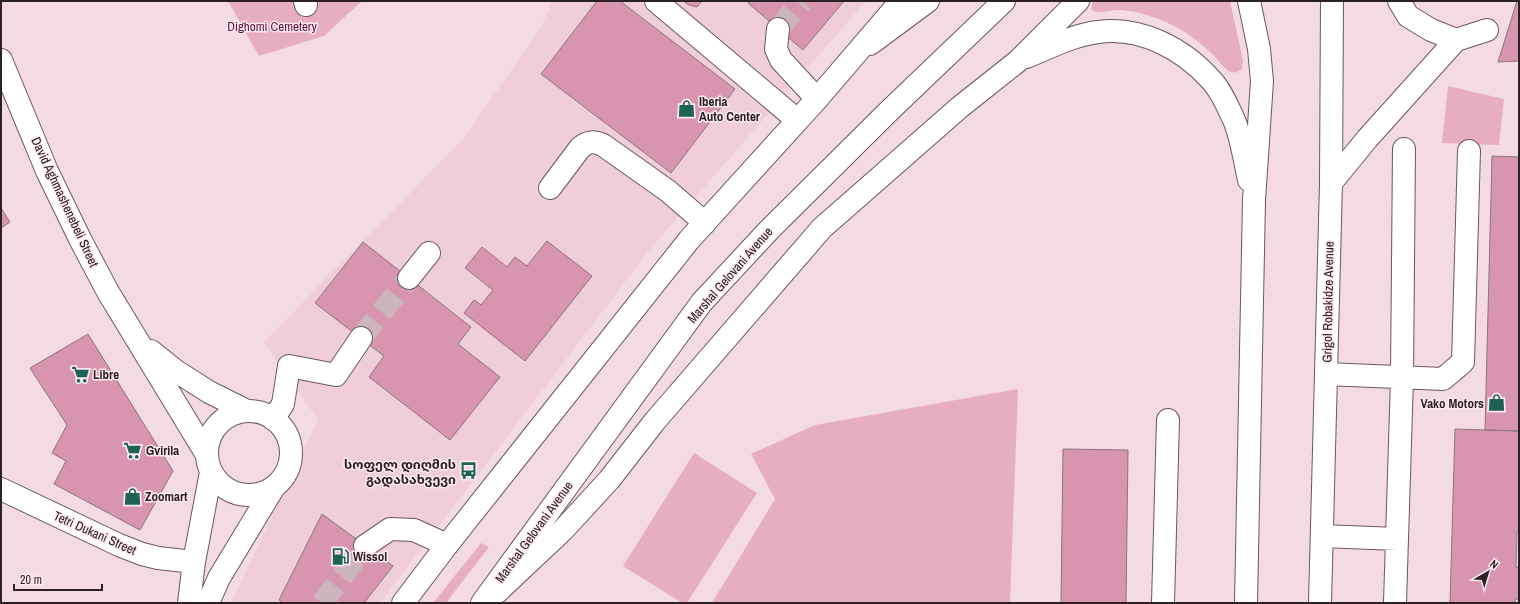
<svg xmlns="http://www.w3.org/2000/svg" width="1520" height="604" font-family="'Archivo Narrow','Noto Sans Georgian',sans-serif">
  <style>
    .built { fill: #efcdd9 }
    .green { fill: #e7aec3 }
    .building { fill: #d795af; stroke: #8c757d }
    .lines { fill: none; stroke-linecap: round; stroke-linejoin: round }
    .minor-tunnel { stroke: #ccb5bd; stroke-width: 22; stroke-dasharray: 22 11; stroke-linecap: butt }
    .minor-casing { stroke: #6c575e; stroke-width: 24 }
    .major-casing { stroke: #6c575e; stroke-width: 24 }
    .highway-casing { stroke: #6c575e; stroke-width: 24 }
    .minor { stroke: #fff; stroke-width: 22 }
    .major { stroke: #fff; stroke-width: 22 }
    .highway { stroke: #fff; stroke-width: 22 }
    .labels { text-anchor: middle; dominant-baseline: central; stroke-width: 3; stroke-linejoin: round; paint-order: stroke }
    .park-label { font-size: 13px; fill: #5f1239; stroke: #fee9f0 }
    .poi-label { font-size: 13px; font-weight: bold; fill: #2b2125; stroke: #fee9f0; text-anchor: start }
    .street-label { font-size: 13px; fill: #2b2125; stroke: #fee9f0 }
  </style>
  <rect width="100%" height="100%" fill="#f4dae3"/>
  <path class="built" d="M 553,1 L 866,1 L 647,253 L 380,603 L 231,603 L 318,420 L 264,342 L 465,137 L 541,27 Z"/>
  <path class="green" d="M 228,1 L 362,1 L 324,36 L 259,56 Z
    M 1093,1 L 1230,1 L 1243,61 L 1242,69 C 1239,72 1235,73 1231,72 C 1224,69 1220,62 1215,57 C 1208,50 1200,43 1192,37 C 1171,22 1146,12 1120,10 C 1111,10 1101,14 1093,11 L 1091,9 Z
    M 1448,86 L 1504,99 L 1499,145 L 1442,143 Z
    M 1018,389 L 1010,603 L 712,603 L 775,499 L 751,454 L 815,425 Z
    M 694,453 L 757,493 L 687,603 L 682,603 L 623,566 Z
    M 481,543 L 489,547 L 446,603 L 433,603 Z"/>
  <path class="building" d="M 597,1 L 620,1 L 735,89 L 671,173 L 541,74 Z
    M 683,1 L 702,1 L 697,7 L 689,5 Z
    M 749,1 L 844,1 L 803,50 L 748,3 Z
    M 1517,1 L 1519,1 L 1519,61 L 1498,62 Z
    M 1492,156 L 1519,157 L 1519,431 L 1485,430 Z
    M 1,208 L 10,222 L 1,228 Z
    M 547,241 L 592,276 L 525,361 L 464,313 L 474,300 L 481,305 L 493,290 L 465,268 L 482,247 L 507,267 L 515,257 L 527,266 Z
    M 363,242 L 471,327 L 458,344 L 500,377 L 450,440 L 369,377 L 384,356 L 315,303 Z
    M 88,334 L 173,471 L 140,530 L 54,484 L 66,461 L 52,453 L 67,425 L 30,368 Z
    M 1455,429 L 1519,431 L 1519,532 L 1517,532 L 1516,567 L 1519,567 L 1519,599 L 1515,599 L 1515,603 L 1450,603 Z
    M 1063,449 L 1128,450 L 1126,603 L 1061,603 Z
    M 322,514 L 393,566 L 364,603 L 283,603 L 279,600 Z"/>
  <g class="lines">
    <path class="minor-tunnel" d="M 778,29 L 802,1
      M 361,338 L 409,278
      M 322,603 L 365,546"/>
    <defs>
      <path id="minor" d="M 305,1 L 306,5
        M 656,1 L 797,120
        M 778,29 L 776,49 L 781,60 L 817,99
        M 1456,40 L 1487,30
        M 1,60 L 47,171 L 81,241 L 108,292 L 207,455
        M 1331,183 L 1367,139 L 1456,40 L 1431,30 L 1408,16 L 1399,1
        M 550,188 L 580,148 C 588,141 594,141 603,145 L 668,191 L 705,223
        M 409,278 L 429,253
        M 151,351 L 176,371 L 209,392 L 247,411
        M 1326,374 L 1443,379 L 1463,362 L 1469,151
        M 273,419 L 283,404 L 289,366 L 336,375 L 361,338
        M 1322,536 L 1397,539
        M 365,546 L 390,529 L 414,530 L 447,545
        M 1163,603 L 1168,420
        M 1395,603 L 1402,378 L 1404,149"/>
      <path id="major" d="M 870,44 L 928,1
        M 1026,57 C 1049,48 1073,35 1098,32 C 1141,26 1184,49 1212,81 C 1222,92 1228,107 1234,120 C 1241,136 1245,162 1249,180
        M207 453a42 42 0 1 1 84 0a42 42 0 1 1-84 0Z
        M 1,489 L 119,545 L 142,554 L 158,558 L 194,562
        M 496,593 L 563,530 L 609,480 L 655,421 L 822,228 L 960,107 L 1018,61 L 1078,1
        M 189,603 L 194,562 L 211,472
        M 208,603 L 219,578 L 274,487
        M 1246,603 L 1254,200 L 1262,81 L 1259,49 L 1249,1
        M 1320,603 L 1331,183 L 1332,1"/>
      <path id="highway" d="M 403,603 L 447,545 L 689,240 L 817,99 L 901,1
        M 482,603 L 702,302 L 769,230 L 889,111 L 1004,1"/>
    </defs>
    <use href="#minor" class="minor-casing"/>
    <use href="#major" class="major-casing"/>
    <use href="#highway" class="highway-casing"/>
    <use href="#minor" class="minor"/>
    <use href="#major" class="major"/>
    <use href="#highway" class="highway"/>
  </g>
  <defs>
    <symbol id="shop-bare" viewBox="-9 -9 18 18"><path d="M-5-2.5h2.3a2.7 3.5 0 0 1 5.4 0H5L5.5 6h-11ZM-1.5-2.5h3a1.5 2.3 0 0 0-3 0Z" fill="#1c6356" stroke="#fee9f0" stroke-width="2.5" paint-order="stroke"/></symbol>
    <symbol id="supermarket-bare" viewBox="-9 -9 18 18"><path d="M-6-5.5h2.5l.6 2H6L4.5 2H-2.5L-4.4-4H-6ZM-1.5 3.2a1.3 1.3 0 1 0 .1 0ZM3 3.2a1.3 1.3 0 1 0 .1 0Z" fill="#1c6356" stroke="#fee9f0" stroke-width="2.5" paint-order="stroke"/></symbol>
    <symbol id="bus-bare" viewBox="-9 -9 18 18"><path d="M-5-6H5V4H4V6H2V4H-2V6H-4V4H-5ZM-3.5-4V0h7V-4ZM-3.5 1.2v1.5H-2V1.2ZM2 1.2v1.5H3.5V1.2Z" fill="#1c6356" stroke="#fee9f0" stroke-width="2.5" paint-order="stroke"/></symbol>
    <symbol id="fuel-bare" viewBox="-9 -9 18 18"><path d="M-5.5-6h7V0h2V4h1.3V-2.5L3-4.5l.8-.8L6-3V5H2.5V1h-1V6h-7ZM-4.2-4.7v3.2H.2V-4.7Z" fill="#1c6356" stroke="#fee9f0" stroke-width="2.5" paint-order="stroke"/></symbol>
  </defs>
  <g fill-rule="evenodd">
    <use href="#shop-bare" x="674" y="96" width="25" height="25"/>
    <use href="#supermarket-bare" x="68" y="362" width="25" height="25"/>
    <use href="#shop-bare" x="1484" y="390" width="25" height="25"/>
    <use href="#supermarket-bare" x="120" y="438" width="25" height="25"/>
    <use href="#bus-bare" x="456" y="458" width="25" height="25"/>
    <use href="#shop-bare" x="120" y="484" width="25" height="25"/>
    <use href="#fuel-bare" x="328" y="544" width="25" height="25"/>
  </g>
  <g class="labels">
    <g class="park-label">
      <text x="272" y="26">Dighomi Cemetery</text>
    </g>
    <g class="poi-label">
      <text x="699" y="101">Iberia<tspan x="699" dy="15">Auto Center</tspan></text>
      <text x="93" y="374">Libre</text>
      <text x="1484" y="403" text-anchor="end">Vako Motors</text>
      <text x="146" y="450">Gvirila</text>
      <text x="456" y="464" text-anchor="end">სოფელ დიღმის<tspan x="456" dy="15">გადასახვევი</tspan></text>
      <text x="145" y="496">Zoomart</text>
      <text x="353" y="556">Wissol</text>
    </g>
    <g class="street-label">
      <text transform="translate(65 202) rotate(65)">David Aghmashenebeli Street</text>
      <text transform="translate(730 275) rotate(-49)">Marshal Gelovani Avenue</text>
      <text transform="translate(1328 302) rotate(-89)">Grigol Robakidze Avenue</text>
      <text transform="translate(534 532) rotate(-54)">Marshal Gelovani Avenue</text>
      <text transform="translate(95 533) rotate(24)">Tetri Dukani Street</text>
    </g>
  </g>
  <rect width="1520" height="604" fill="none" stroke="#2b2125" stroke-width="4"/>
  <g transform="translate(1488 572) rotate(38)" stroke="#fee9f0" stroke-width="3" paint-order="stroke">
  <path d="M0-3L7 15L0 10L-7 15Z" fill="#2b2125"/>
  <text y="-6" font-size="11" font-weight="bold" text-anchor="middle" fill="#2b2125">N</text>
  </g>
  <path d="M14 584v6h88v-6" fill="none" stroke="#2b2125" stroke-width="2"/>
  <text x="20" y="584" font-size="12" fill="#2b2125" stroke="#fee9f0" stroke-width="3" paint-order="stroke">20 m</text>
</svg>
